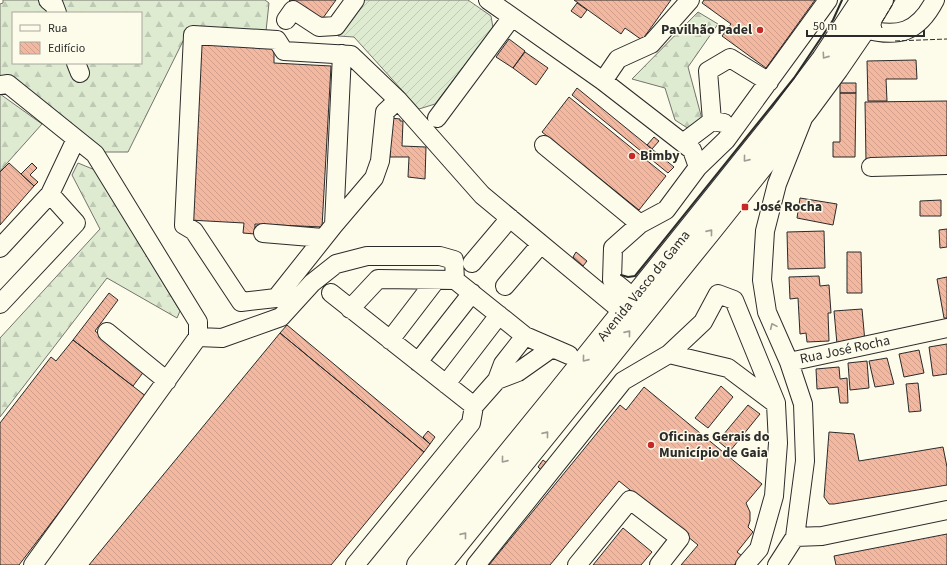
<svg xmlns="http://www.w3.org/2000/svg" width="947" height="565" font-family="'Source Sans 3',sans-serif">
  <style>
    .forest { fill: url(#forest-firs); stroke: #74746e; fill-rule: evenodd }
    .garden { fill: url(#garden-furrows); stroke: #74746e }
    .building { fill: url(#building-back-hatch); stroke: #2b2b2b }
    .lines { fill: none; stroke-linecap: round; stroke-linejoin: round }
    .minor-casing { stroke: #2b2b2b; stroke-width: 20 }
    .major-casing { stroke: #2b2b2b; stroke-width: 24 }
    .minor { stroke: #fdfbea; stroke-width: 18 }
    .major { stroke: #fdfbea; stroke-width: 22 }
    .fence { stroke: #2b2b2b; stroke-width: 1; stroke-dasharray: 5 2; stroke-linecap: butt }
    .wall { stroke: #2b2b2b; stroke-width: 2 }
    .oneway { stroke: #9e9d94 }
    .poi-dot { fill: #c62828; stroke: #fdfbea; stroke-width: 1.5 }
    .labels { text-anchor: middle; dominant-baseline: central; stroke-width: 3; stroke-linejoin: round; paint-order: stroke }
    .poi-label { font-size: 14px; font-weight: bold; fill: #2b2b2b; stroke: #fdfbea; text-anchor: start }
    .street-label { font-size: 14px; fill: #2b2b2b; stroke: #fdfbea }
  </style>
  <defs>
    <pattern id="forest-firs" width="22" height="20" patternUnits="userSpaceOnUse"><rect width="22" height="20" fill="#deebd1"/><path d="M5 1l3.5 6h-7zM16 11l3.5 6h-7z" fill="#bfcab4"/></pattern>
    <pattern id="garden-furrows" width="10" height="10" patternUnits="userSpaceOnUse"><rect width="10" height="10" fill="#deebd1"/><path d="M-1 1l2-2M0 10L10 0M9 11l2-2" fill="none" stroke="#bfcab4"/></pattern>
    <pattern id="building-back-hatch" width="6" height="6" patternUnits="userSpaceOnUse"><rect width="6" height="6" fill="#f2b8a0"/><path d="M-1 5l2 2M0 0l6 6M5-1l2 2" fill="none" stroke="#d09e8a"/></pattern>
  </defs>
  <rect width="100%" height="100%" fill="#fdfbea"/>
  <path class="forest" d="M 3,0 L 265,0 L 269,3 L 266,31 L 189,29 L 128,152 L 102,152 L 0,77 L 0,4 L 3,3 ZM 13,13 L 141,13 L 141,63 L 13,63 Z
    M 698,12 L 718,24 L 688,67 L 702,119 L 692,131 L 675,120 L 665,88 L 632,79 Z
    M 0,94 L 42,124 L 0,171 Z
    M 78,163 L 95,170 L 180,311 L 177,318 L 107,278 L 0,417 L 0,338 L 100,229 L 72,175 Z"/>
  <path class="garden" d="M 364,0 L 468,0 L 491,16 L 493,28 L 435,104 L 419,109 L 354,37 L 338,36 Z"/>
  <path class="building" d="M 289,0 L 336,0 L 320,22 Z
    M 574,0 L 671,0 L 642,40 L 625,28 L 621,34 Z
    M 704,0 L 815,0 L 766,68 L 722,36 L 731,24 L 702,3 Z
    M 577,3 L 587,10 L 581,18 L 571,11 Z
    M 509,39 L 525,51 L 513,68 L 496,57 Z
    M 199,40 L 274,44 L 274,63 L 331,66 L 322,227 L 255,224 L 255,234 L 243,233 L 244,223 L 189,220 Z
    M 525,52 L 548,68 L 536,85 L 513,68 Z
    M 916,60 L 917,79 L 886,79 L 887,101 L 868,101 L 867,61 Z
    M 840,83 L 856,83 L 856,93 L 840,93 Z
    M 577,88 L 674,167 L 668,173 L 572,95 Z
    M 840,93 L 856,93 L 855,157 L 833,157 L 833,142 L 840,142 Z
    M 569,97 L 666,176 L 639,210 L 542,132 Z
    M 947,101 L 947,160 L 866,161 L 865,102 Z
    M 391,118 L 400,119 L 400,121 L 403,121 L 402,146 L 426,147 L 425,179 L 408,177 L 409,157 L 390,157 Z
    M 654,137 L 659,141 L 652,149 L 647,145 Z
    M 9,163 L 34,186 L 0,225 L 0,172 Z
    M 32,163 L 37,168 L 30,175 L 38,182 L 34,186 L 21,174 Z
    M 800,198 L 837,204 L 833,225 L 797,218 Z
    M 941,200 L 941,216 L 920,216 L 920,201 Z
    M 947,229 L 947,247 L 940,248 L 939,230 Z
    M 824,231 L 825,268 L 788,269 L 787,232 Z
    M 576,252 L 587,261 L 583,266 L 573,257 Z
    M 847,252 L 861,252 L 862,293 L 847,293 Z
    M 819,276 L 820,286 L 829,285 L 831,313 L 828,313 L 829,341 L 807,342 L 806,333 L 800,334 L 798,298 L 790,299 L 789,277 Z
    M 947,277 L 947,318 L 944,318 L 937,279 Z
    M 109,293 L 118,300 L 95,331 L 145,370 L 133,386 L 73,340 Z
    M 862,309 L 865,342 L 837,344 L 834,311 Z
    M 287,325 L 430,444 L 424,452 L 280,333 Z
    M 280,333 L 424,452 L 331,565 L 89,565 Z
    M 73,340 L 147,397 L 19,565 L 0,565 L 0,423 L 51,357 L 56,361 Z
    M 947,344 L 947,374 L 933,376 L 929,347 Z
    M 919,350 L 924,373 L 904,377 L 899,354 Z
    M 887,358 L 894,384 L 875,387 L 869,361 Z
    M 867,361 L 869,388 L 850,390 L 848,363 Z
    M 839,367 L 840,379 L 847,378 L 848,403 L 840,403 L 838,387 L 817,389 L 816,369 Z
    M 918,383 L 921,411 L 909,412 L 906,384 Z
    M 721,386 L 733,397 L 708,428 L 695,418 Z
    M 644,387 L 762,484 L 746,503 L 750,512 L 750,521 L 748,527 L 753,532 L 737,552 L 742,556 L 734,565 L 681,565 L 698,545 L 619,481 L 550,565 L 489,565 L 620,405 L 626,410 Z
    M 748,405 L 760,414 L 730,451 L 718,441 Z
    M 428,431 L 435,437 L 430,444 L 423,437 Z
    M 829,432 L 854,434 L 859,461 L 943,447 L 947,467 L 947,485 L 834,504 L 829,504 L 824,497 Z
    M 543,460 L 548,464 L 542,471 L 538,467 Z
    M 623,528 L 652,552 L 641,565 L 593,565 Z
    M 947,534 L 947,565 L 836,565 L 834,556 Z"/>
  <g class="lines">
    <defs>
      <path id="minor" d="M 48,0 L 54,5 L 57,13
        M 488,0 L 603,81 L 692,150 L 698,167 L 666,210 L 640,224 L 613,248 L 612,280 L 634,298
        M 286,20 L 293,10 L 319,27 L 336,26 L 355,0
        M 864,29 C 898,38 918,33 935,0
        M 76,63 L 80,73
        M 603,81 L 618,59 L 651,44 L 690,0
        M 0,85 L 8,84 L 95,154 L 198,322 L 198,337
        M 398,100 L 385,112 L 380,161 L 374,178 L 334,225 L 276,298 L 241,302 L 194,231 L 184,225 L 193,35 L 277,40 L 284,51 L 351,55 L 398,100 L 482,195 L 623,312
        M 437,118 L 512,17
        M 712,121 L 708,71 L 730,58 L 769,82
        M 683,143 L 712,121 L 724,123
        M 544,145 L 640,224
        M 698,167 L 726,140 L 828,0
        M 871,167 L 947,165
        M 334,225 L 342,54
        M 263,233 L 323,238
        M 0,248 L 50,194 L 76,139
        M 472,263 L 510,218
        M 505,286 L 541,244
        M 331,293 L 474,406 L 471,423 L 355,565
        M 0,304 L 76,223 L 50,194
        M 350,309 L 378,279 L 455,280
        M 107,332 L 167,381
        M 525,336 L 569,355
        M 390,340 L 436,280
        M 669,354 L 703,322 L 718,294 L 734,300 L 776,403
        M 418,362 L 472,293
        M 789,362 L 947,328
        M 497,380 L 518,372 L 552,348
        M 446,384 L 499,315
        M 795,537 L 822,536 L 947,510
        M 33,565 L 198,337 L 222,338 L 281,317 L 312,283 L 336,264 L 367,256 L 440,256 L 454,260 L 455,280 L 525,336 L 503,364 L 497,380 L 474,406
        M 476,565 L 623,381 L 669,354 L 728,368 L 776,404 L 778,443 L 774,496 L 759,549 L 745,565
        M 577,565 L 630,500 L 680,538 L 659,565
        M 777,565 L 795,537 L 805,461 L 803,404 L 789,362 L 767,312 L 762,280 L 765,231 L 777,184 L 802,121"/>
      <path id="major" d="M 418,565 L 558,393 L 780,116 L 823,59 L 862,0
        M 440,565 L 711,230 L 806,111 L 837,69 L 863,31 L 882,0"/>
    </defs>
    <use href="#minor" class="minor-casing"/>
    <use href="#major" class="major-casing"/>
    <use href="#minor" class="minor"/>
    <use href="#major" class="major"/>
    <path class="fence" d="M 882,28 L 881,25 L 882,22 L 895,0
      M 895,41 L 947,39"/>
    <path class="wall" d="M 621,275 L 628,277 L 635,276 L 794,78 L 833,20 L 842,0"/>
  </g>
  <defs><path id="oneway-chevron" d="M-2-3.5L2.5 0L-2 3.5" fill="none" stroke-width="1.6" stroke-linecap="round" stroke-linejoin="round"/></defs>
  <g class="oneway">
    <use href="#oneway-chevron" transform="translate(825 56) rotate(125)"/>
    <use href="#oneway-chevron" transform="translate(746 159) rotate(129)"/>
    <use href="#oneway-chevron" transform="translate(710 232) rotate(-51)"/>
    <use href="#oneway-chevron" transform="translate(773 326) rotate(-114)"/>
    <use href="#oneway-chevron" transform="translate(628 333) rotate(-51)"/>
    <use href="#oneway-chevron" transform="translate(585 359) rotate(129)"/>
    <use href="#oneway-chevron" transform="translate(546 434) rotate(-51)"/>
    <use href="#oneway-chevron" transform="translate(504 460) rotate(129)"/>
    <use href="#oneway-chevron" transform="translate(464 535) rotate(-51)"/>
  </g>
  <g class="poi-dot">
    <circle cx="760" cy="30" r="4"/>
    <circle cx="632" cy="156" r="4"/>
    <rect x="741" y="203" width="8" height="8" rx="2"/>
    <circle cx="651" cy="445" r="4"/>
  </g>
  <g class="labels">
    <g class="poi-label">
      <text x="752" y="30" text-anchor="end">Pavilhão Padel</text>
      <text x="640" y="156">Bimby</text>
      <text x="753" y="207">José Rocha</text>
      <text x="659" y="437">Oficinas Gerais do<tspan x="659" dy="16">Município de Gaia</tspan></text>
    </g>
    <g class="street-label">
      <text transform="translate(644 286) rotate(-51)">Avenida Vasco da Gama</text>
      <text transform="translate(845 350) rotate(-12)">Rua José Rocha</text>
    </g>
  </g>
  <rect x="12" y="12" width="130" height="52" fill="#fdfbea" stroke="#a9a89e"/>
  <rect x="20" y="25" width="20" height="6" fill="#fdfbea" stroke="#a9a89e"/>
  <text x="48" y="32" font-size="12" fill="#2b2b2b">Rua</text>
  <rect x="20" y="42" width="20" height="12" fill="url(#building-back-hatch)" stroke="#a9a89e"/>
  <text x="48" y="52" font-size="12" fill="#2b2b2b">Edifício</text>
  <path d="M807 30v6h117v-6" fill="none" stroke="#2b2b2b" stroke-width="2"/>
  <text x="813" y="30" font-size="12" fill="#2b2b2b" stroke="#fdfbea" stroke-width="3" paint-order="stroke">50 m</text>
</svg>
